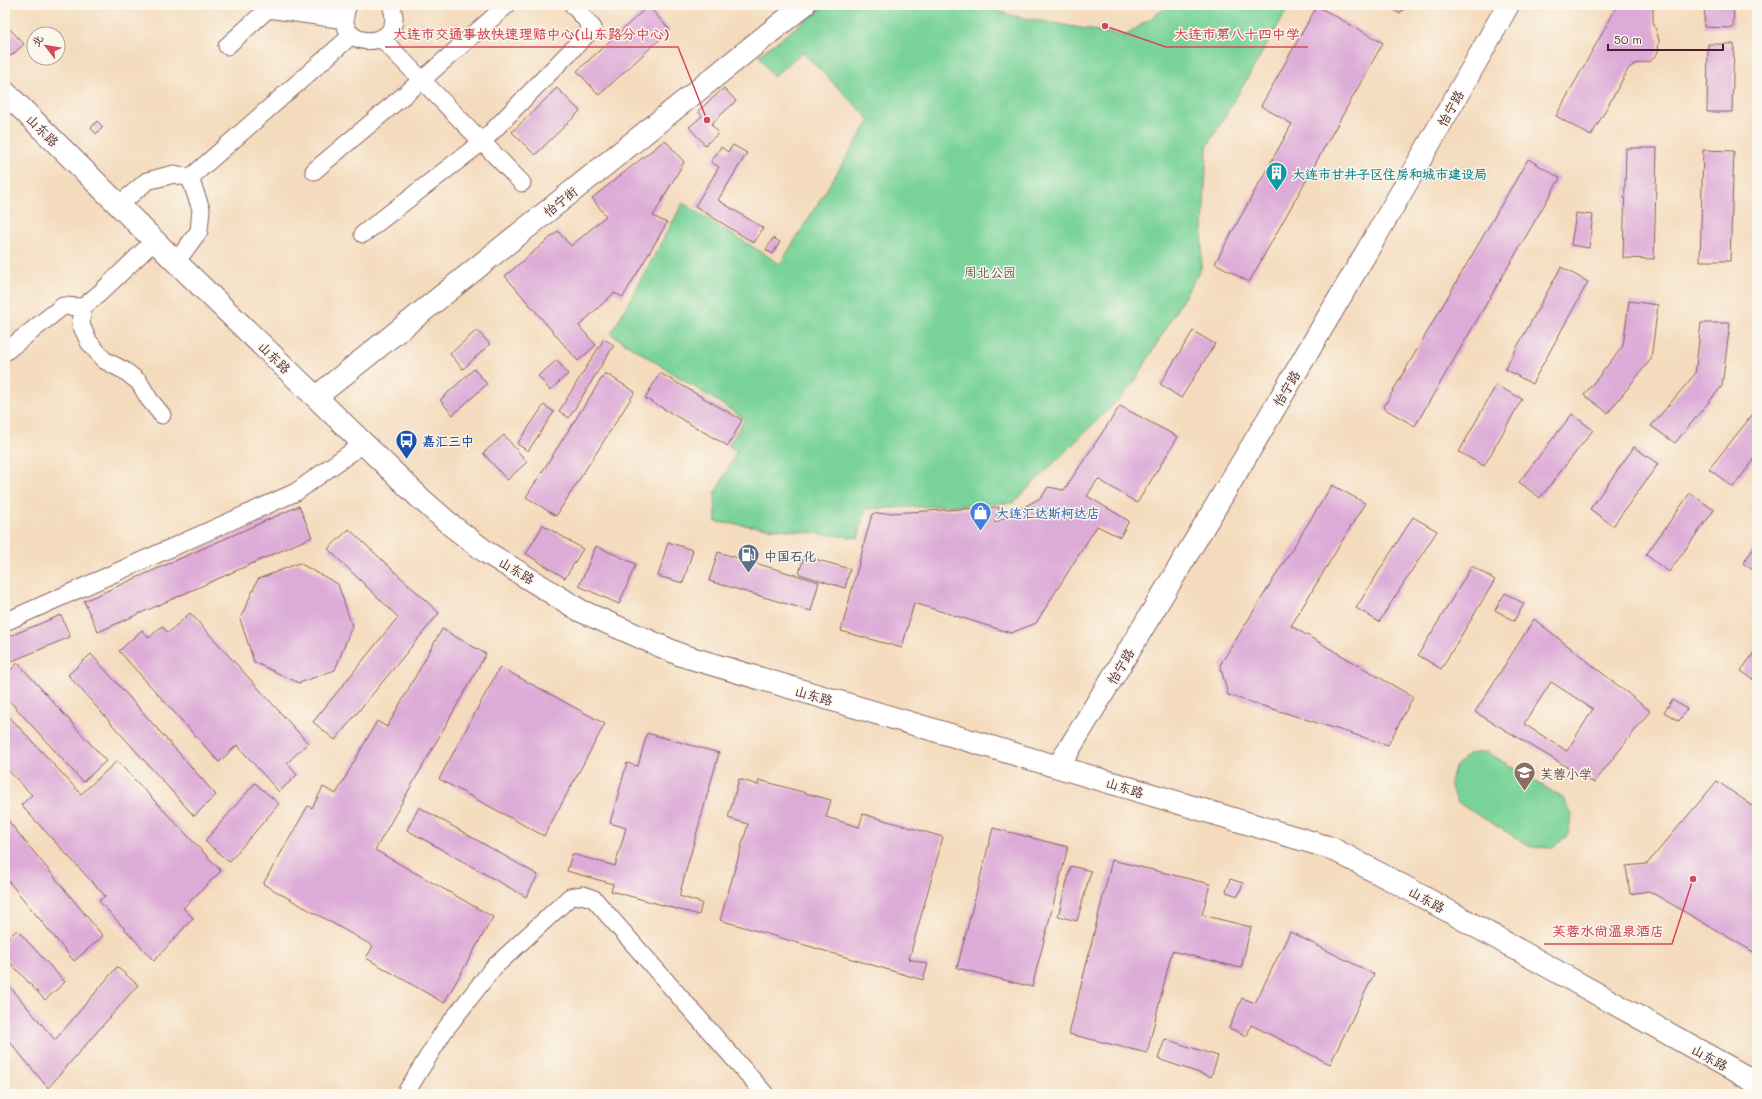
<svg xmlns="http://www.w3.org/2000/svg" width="1762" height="1099" font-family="Mali,'LXGW WenKai TC',sans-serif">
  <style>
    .green { fill: #79d399; stroke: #627962 }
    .building { fill: #ddabd7; fill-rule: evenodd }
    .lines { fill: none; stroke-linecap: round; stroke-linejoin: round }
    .street-casing { stroke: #86615e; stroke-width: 19 }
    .secondary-casing { stroke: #86615e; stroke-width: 24 }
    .street { stroke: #fff; stroke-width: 17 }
    .secondary { stroke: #fff; stroke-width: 22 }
    .labels { text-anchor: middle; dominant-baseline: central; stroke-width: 3; stroke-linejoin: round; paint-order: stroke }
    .street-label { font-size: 13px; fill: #4a1f2b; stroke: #fbf7ec }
    .culture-label { font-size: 13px; font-weight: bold; fill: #0d838f; stroke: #fbf7ec; text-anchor: start }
    .park-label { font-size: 13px; fill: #58554c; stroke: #fbf7ec }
    .transit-label { font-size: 13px; font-weight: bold; fill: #164399; stroke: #fbf7ec; text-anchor: start }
    .shop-label { font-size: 13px; font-weight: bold; fill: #366cbe; stroke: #fbf7ec; text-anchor: start }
    .service-label { font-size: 13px; font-weight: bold; fill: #4e5e75; stroke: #fbf7ec; text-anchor: start }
    .education-label { font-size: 13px; font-weight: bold; fill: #785e54; stroke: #fbf7ec; text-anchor: start }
    .leader { fill: none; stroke: #d1495b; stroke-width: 1.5 }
    .callout-dot { fill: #d1495b; stroke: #fbf7ec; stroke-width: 1.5 }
    .callout-label { font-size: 14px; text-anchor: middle; font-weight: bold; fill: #d1495b; stroke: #fbf7ec; stroke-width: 3; stroke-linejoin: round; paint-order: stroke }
  </style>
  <rect width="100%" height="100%" fill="#fbf7ec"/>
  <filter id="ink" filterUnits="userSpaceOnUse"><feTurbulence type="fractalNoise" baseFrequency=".025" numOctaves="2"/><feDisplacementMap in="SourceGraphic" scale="8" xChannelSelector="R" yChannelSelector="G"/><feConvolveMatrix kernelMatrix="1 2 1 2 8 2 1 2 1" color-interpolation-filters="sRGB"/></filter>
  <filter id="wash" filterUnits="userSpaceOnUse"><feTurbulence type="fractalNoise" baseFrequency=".012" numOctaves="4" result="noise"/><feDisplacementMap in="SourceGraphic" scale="16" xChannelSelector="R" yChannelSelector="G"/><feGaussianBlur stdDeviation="0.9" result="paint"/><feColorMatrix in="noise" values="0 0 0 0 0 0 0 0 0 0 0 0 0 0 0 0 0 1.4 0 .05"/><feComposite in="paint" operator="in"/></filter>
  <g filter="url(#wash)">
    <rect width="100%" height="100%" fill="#f4dbbd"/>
    <path class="green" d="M 826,5 L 979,5 L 1014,16 L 1125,36 L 1170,5 L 1290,5 L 1207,147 L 1201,268 L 1132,386 L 1013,503 L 866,509 L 858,538 L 716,522 L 715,493 L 737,451 L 729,446 L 745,419 L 611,334 L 683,203 L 780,264 L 870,120 L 802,52 L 773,77 L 759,55 Z
      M 1487,752 L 1563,798 L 1572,815 L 1568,835 L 1552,848 L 1532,847 L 1458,803 L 1450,785 L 1455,767 L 1468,754 Z"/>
    <g id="blocks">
      <path class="building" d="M 1386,5 L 1406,5 L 1400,14 Z
        M 1616,5 L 1653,5 L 1653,21 L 1659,40 L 1658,52 L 1651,61 L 1635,64 L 1629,68 L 1591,136 L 1556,116 L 1615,10 Z
        M 1705,5 L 1734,5 L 1733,28 L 1704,27 Z
        M 648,6 L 670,30 L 599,95 L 577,71 Z
        M 1317,6 L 1383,43 L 1249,282 L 1215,263 L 1292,124 L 1261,106 Z
        M 5,24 L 24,44 L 11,56 L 5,50 Z
        M 1708,44 L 1734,44 L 1732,112 L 1707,112 Z
        M 557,88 L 580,111 L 535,155 L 512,132 Z
        M 724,88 L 736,101 L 711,124 L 719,133 L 705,145 L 689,127 L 702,116 L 698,111 Z
        M 97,121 L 103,127 L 96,134 L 91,128 Z
        M 665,140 L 684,162 L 653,216 L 667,223 L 623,297 L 614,293 L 579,326 L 596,345 L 578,361 L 505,276 L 558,231 L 571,246 L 606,216 L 592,198 Z
        M 733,145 L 747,153 L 718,200 L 763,228 L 754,243 L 695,206 L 719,167 L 711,162 L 721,147 L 728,152 Z
        M 1626,148 L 1657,148 L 1654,259 L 1623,258 Z
        M 1703,150 L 1734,151 L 1730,261 L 1700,261 Z
        M 1528,159 L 1560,178 L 1415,426 L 1383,408 Z
        M 1576,213 L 1593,215 L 1589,248 L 1571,245 Z
        M 773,238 L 780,242 L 773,254 L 766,250 Z
        M 1561,267 L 1588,282 L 1532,384 L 1505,369 Z
        M 1629,301 L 1658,305 L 1651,359 L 1608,413 L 1584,395 L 1623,346 Z
        M 1701,323 L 1730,323 L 1722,386 L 1675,443 L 1651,426 L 1695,374 Z
        M 477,330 L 490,344 L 463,369 L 450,354 Z
        M 1193,331 L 1215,344 L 1181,398 L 1160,384 Z
        M 604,339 L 614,345 L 569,418 L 559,411 Z
        M 557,360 L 568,374 L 550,390 L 538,376 Z
        M 474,369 L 487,384 L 453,415 L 440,400 Z
        M 605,373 L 635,392 L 556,516 L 526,497 Z
        M 660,373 L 742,420 L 728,446 L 645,398 Z
        M 1496,385 L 1522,399 L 1484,466 L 1459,452 Z
        M 544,405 L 554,412 L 528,451 L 517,444 Z
        M 1120,406 L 1178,437 L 1137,503 L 1098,479 L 1087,496 L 1129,521 L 1120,537 L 1097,526 L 1036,623 L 1011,633 L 914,603 L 902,648 L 841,631 L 872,514 L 999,507 L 995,523 L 1042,497 L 1048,487 L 1064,490 Z
        M 1757,409 L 1757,456 L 1733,487 L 1709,469 Z
        M 1572,414 L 1593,430 L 1540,498 L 1519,482 Z
        M 504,435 L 527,462 L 507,480 L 483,453 Z
        M 1634,447 L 1658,464 L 1613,526 L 1590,509 Z
        M 1332,485 L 1365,503 L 1291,626 L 1413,697 L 1388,745 L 1228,695 L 1220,665 Z
        M 1690,493 L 1714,510 L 1669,572 L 1646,555 Z
        M 299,506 L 312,537 L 98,632 L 84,601 Z
        M 1413,517 L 1437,531 L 1379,622 L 1356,608 Z
        M 543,525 L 583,549 L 565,578 L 526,554 Z
        M 349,529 L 439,613 L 335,740 L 313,722 L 398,617 L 328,549 Z
        M 668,542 L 693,550 L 683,583 L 658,576 Z
        M 1757,544 L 1757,573 L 1743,563 Z
        M 596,546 L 636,564 L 619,604 L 579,586 Z
        M 718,552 L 819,582 L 811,611 L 709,581 Z
        M 804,556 L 850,569 L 845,588 L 799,574 Z
        M 299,563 L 338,584 L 352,626 L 335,670 L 299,683 L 254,662 L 240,619 L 258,579 Z
        M 1472,566 L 1495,580 L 1441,669 L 1418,655 Z
        M 1505,593 L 1524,604 L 1514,621 L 1495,610 Z
        M 190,613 L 308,743 L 287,763 L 297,775 L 279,792 L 237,745 L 219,762 L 119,651 L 142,630 L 149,638 L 162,626 L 168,633 Z
        M 61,615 L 70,637 L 5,664 L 5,638 Z
        M 1534,619 L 1650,711 L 1594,783 L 1475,712 ZM 1551,682 L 1593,709 L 1567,751 L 1524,724 Z
        M 442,629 L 486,654 L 375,850 L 493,917 L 444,1003 L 366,958 L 373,946 L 263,884 L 308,806 L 312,808 L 323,787 L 336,794 L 377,721 L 387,727 Z
        M 1757,648 L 1757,682 L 1741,671 Z
        M 91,654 L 216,795 L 194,816 L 68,675 Z
        M 18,663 L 106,761 L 83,782 L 5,696 L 5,675 Z
        M 500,667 L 605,724 L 544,836 L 439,779 Z
        M 1672,700 L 1687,709 L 1679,721 L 1664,712 Z
        M 5,712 L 81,794 L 117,761 L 221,871 L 183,908 L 193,918 L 154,961 L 99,901 L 105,896 L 21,805 L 32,795 L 5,767 Z
        M 647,733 L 719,753 L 679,896 L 702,903 L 699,915 L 611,891 L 613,884 L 567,871 L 572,854 L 615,866 L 626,828 L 610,823 L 627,763 L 638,766 Z
        M 739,779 L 758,785 L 759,780 L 831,800 L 826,817 L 859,827 L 863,814 L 943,837 L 909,959 L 928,964 L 923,980 L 720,920 L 748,824 L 728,818 Z
        M 1717,781 L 1757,809 L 1757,954 L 1649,891 L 1630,894 L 1626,866 L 1647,864 Z
        M 255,783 L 279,804 L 229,862 L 205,841 Z
        M 419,807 L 538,875 L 526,897 L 407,830 Z
        M 5,817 L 103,936 L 74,961 L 5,877 Z
        M 993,828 L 1068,847 L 1032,987 L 957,968 Z
        M 1112,860 L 1210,884 L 1202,915 L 1251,927 L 1241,968 L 1172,951 L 1147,1053 L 1069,1034 Z
        M 1071,866 L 1091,871 L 1077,921 L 1058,916 Z
        M 1230,879 L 1243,883 L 1238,896 L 1226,892 Z
        M 17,930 L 65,982 L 45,1000 L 5,957 L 5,941 Z
        M 1290,932 L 1374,974 L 1330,1064 L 1251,1025 L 1247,1036 L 1229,1028 L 1242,998 L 1255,1003 Z
        M 117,967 L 138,985 L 48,1088 L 5,1036 L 5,981 L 55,1040 Z
        M 1165,1039 L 1218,1056 L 1211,1077 L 1158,1059 Z"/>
    </g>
  </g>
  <g filter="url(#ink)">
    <use href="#blocks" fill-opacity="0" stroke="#86615e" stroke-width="1"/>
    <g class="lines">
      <defs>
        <path id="street" d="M 348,5 C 328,53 410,52 391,5
          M 382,39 L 522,183
          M 227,46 L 268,9 L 345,20
          M 314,171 L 422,80 L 507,5
          M 190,178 L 352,35
          M 119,205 L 147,181 L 174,174 L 190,178 L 201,209 L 199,231 L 176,262
          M 363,234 L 482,142 L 593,28 L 573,5
          M 83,307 L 81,325 L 89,342 L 104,360 L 125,371 L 139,382 L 149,399 L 162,415
          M 5,352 L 63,306 L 83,307 L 100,293 L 155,240
          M 5,622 L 296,492 L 364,443
          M 405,1094 L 444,1031 L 493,968 L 570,897 L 583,895 L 594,899 L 765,1094"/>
        <path id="secondary" d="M 5,92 L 176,262 L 420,498 L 452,526 L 486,552 L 581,611 L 681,655 L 1331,848 L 1416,893 L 1757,1083
          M 316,397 L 804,5
          M 1058,767 C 1212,515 1364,262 1508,5"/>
      </defs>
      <use href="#street" class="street-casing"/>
      <use href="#secondary" class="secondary-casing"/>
      <use href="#street" class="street"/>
      <use href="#secondary" class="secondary"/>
    </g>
  </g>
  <defs>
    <symbol id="building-pin" viewBox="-11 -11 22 30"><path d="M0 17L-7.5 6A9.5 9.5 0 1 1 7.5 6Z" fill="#0f9aa8" stroke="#fbf7ec"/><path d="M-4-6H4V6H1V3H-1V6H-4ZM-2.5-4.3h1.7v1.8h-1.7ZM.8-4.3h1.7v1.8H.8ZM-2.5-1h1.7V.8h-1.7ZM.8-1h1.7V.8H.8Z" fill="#fff"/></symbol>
    <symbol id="bus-pin" viewBox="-11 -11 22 30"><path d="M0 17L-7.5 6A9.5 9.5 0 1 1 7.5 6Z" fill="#1a4fb4" stroke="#fbf7ec"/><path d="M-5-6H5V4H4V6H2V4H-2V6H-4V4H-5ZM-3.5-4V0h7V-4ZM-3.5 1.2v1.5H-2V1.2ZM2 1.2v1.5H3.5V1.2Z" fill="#fff"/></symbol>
    <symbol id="shop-pin" viewBox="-11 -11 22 30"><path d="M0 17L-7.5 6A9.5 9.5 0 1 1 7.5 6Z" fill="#3f7fe0" stroke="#fbf7ec"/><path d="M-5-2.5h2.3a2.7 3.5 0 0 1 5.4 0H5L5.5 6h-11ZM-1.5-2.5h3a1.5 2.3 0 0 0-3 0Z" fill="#fff"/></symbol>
    <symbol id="fuel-pin" viewBox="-11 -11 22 30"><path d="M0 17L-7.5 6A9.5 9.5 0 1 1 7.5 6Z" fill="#5c6f8a" stroke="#fbf7ec"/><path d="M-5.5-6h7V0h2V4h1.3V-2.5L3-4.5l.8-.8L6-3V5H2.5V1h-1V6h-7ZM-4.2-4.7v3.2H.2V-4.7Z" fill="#fff"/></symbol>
    <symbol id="school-pin" viewBox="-11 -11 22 30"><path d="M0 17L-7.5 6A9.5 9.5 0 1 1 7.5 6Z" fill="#8d6e63" stroke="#fbf7ec"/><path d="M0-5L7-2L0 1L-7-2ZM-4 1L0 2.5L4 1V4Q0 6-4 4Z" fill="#fff"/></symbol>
  </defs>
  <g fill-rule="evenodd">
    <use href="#building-pin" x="1264" y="160" width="25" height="34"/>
    <use href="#bus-pin" x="394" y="428" width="25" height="34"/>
    <use href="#shop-pin" x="968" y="500" width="25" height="34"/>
    <use href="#fuel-pin" x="736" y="542" width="25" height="34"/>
    <use href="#school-pin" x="1512" y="760" width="25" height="34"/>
  </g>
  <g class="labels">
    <g class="street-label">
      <text transform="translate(1450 108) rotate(-61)">怡宁路</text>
      <text transform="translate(43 130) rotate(45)">山东路</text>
      <text transform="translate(560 201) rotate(-39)">怡宁街</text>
      <text transform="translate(275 357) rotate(44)">山东路</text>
      <text transform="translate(1286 388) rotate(-59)">怡宁路</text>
      <text transform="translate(517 570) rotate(31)">山东路</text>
      <text transform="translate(1120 666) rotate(-59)">怡宁路</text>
      <text transform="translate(814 695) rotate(16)">山东路</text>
      <text transform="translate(1125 787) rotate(17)">山东路</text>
      <text transform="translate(1427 899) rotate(29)">山东路</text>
      <text transform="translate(1710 1057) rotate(29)">山东路</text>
    </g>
    <g class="culture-label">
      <text x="1292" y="173">大连市甘井子区住房和城市建设局</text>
    </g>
    <g class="park-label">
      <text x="990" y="271">周北公园</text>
    </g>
    <g class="transit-label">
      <text x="422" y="440">嘉汇三中</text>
    </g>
    <g class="shop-label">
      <text x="996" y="512">大连汇达斯柯达店</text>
    </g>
    <g class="service-label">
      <text x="764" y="555">中国石化</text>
    </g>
    <g class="education-label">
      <text x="1540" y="773">芙蓉小学</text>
    </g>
  </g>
  <path class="leader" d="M1105 26L1166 47H1308M707 120L678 47H385M1693 879L1672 944H1544"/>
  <g class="callout-dot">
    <circle cx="1105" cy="26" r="4"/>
    <circle cx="707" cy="120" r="4"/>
    <circle cx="1693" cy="879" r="4"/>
  </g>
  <g class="callout-label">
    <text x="1237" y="39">大连市第八十四中学</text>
    <text x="531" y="39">大连市交通事故快速理赔中心(山东路分中心)</text>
    <text x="1608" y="936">芙蓉水尚温泉酒店</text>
  </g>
  <rect width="1762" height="1099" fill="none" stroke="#fbf7ec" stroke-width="20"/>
  <g transform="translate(46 46) rotate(301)"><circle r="19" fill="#fbf7ec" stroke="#b4a19f"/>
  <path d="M0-3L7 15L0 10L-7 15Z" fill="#d1495b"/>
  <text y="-6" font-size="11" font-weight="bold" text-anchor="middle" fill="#4a1f2b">北</text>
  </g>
  <path d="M1608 44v6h115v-6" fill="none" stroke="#4a1f2b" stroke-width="2"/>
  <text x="1614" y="44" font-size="12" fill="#4a1f2b" stroke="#fbf7ec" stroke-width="3" paint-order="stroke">50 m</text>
</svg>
